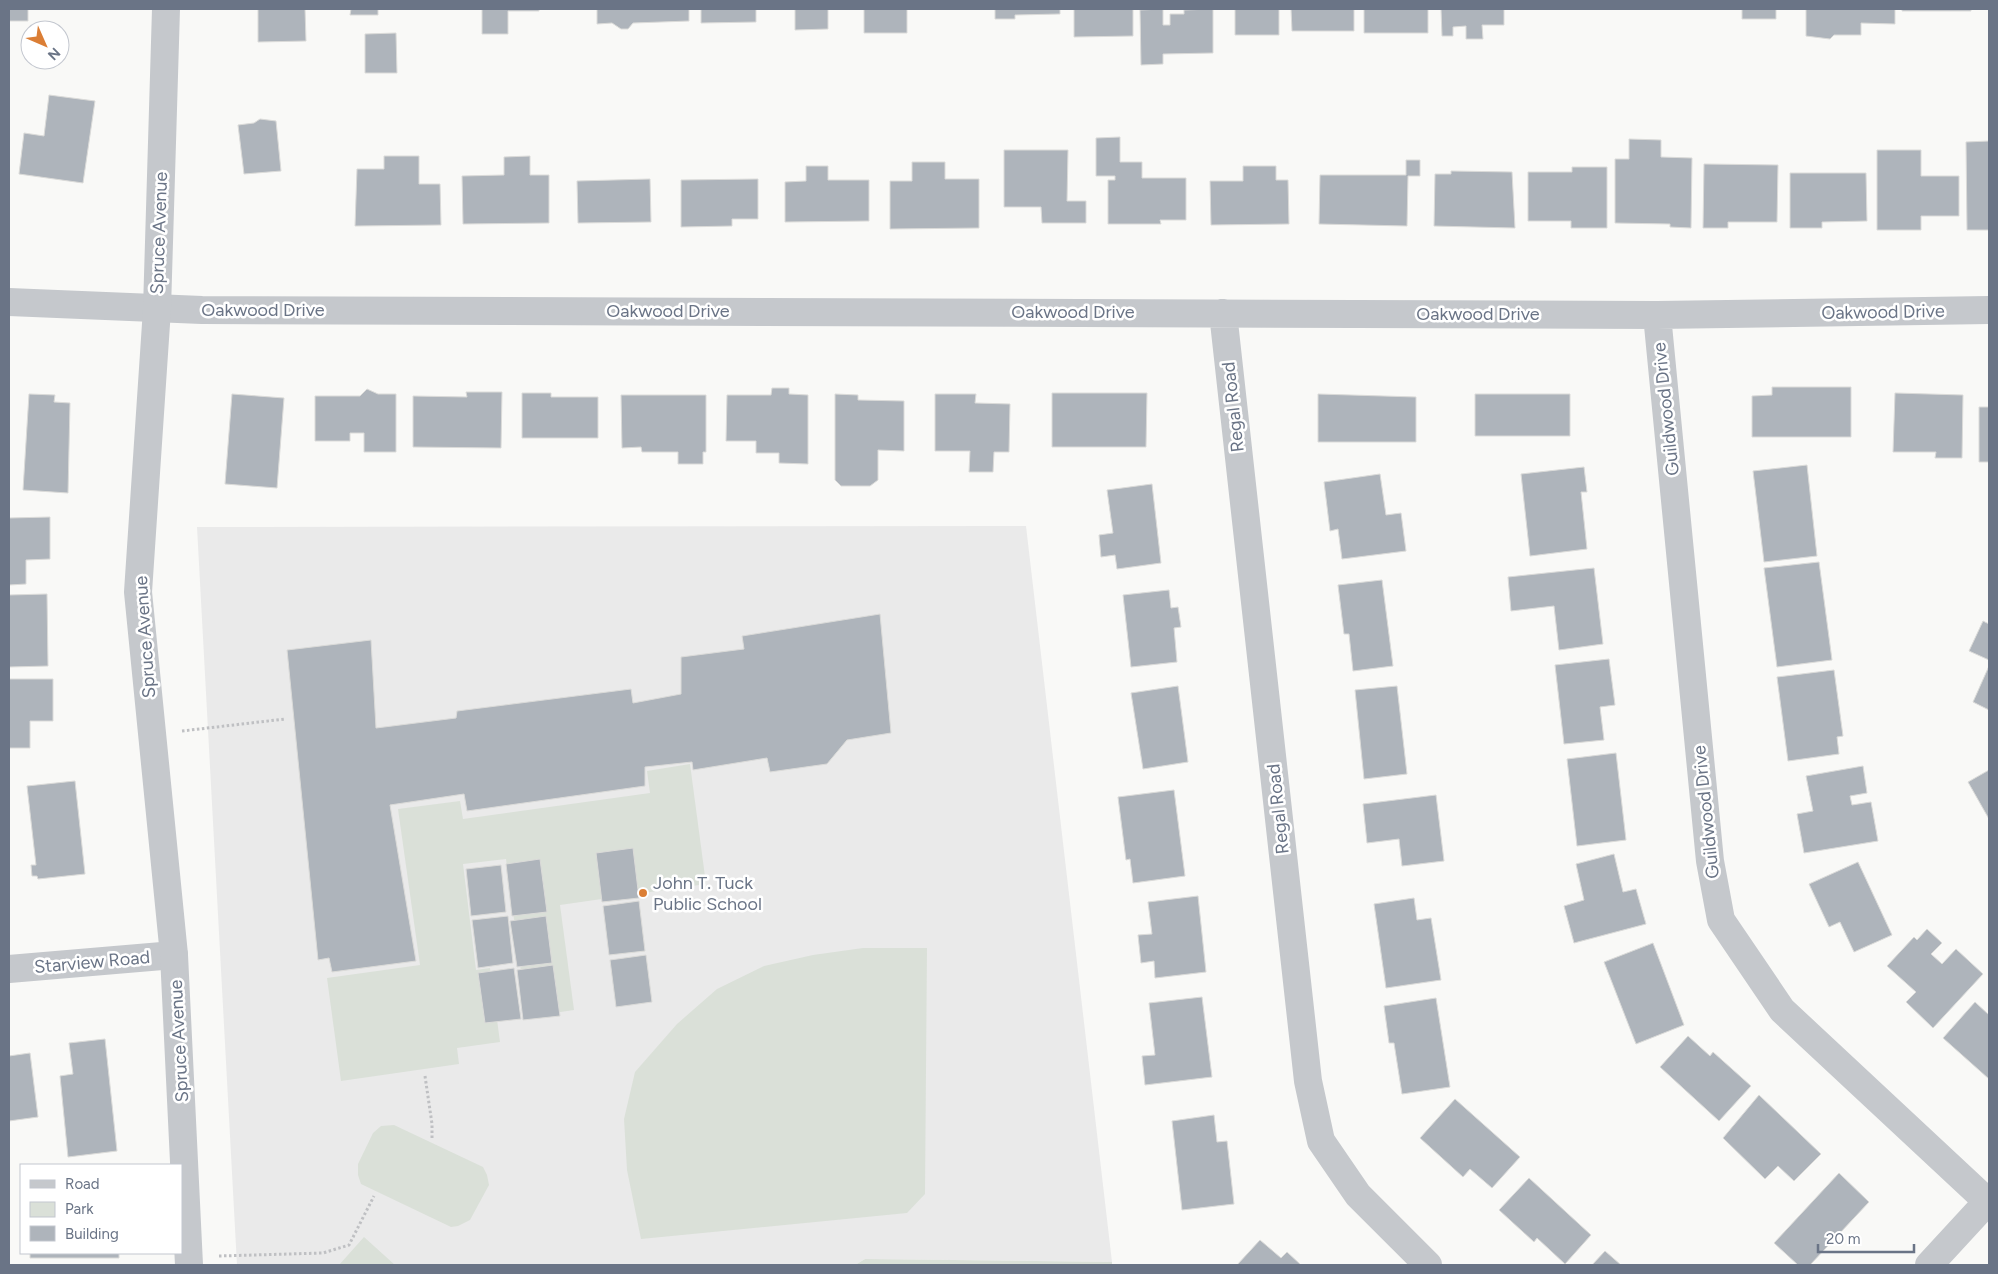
<svg xmlns="http://www.w3.org/2000/svg" width="1998" height="1274" font-family="Figtree,sans-serif">
  <style>
    .built { fill: #eaeaea }
    .green { fill: #dae0d8 }
    .building { fill: #aeb4bb; stroke: #dbdbd9 }
    .lines { fill: none; stroke-linecap: round; stroke-linejoin: round }
    .path { stroke: #bfc0c3; stroke-width: 3; stroke-dasharray: 2.5 2.5; stroke-linecap: butt }
    .minor { stroke: #c5c8cc; stroke-width: 28 }
    .tertiary { stroke: #c5c8cc; stroke-width: 28 }
    .poi-dot { fill: #db7e35; stroke: #fff; stroke-width: 2 }
    .labels { text-anchor: middle; dominant-baseline: central; stroke-width: 5; stroke-linejoin: round; paint-order: stroke }
    .street-label { font-size: 18px; fill: #6a7486; stroke: #fff }
    .poi-label { font-size: 18px; fill: #6a7486; stroke: #fff; text-anchor: start }
  </style>
  <rect width="100%" height="100%" fill="#f9f9f7"/>
  <path class="built" d="M 1026,526 L 1112,1262 L 865,1259 L 855,1265 L 237,1265 L 197,527 Z"/>
  <path class="green" d="M 690,764 L 706,884 L 560,905 L 574,1010 L 527,1017 L 506,859 L 463,864 L 476,970 L 490,968 L 500,1042 L 457,1048 L 459,1064 L 341,1081 L 327,978 L 420,965 L 398,809 L 460,801 L 463,819 L 650,793 L 647,771 Z
    M 863,948 L 927,948 L 925,1194 L 907,1213 L 641,1239 L 627,1170 L 624,1119 L 635,1072 L 677,1024 L 717,989 L 764,966 L 813,955 Z
    M 394,1125 L 483,1167 L 487,1175 L 489,1185 L 470,1220 L 458,1226 L 451,1227 L 361,1184 L 358,1175 L 358,1164 L 373,1133 L 381,1126 Z
    M 364,1237 L 395,1265 L 339,1265 Z
    M 865,1259 L 1112,1262 L 1112,1265 L 855,1265 Z"/>
  <path class="building" d="M 9,9 L 28,9 L 28,21 L 9,21 Z
    M 258,9 L 305,9 L 306,41 L 258,42 Z
    M 351,9 L 378,9 L 378,15 L 350,15 Z
    M 482,9 L 539,9 L 539,11 L 508,11 L 508,34 L 482,34 Z
    M 597,9 L 689,9 L 689,21 L 633,23 L 628,29 L 621,29 L 612,23 L 597,24 Z
    M 701,9 L 756,9 L 756,22 L 701,23 Z
    M 795,9 L 828,9 L 828,29 L 795,30 Z
    M 864,9 L 907,9 L 907,33 L 864,33 Z
    M 995,9 L 1060,9 L 1060,14 L 1015,15 L 1015,19 L 995,19 Z
    M 1074,9 L 1133,9 L 1133,36 L 1074,37 Z
    M 1163,9 L 1163,25 L 1170,25 L 1170,14 L 1184,14 L 1184,10 L 1213,9 L 1213,53 L 1163,54 L 1163,64 L 1141,65 L 1140,10 Z
    M 1235,9 L 1279,9 L 1279,35 L 1235,35 Z
    M 1291,9 L 1354,9 L 1354,31 L 1292,31 Z
    M 1364,9 L 1428,9 L 1428,33 L 1364,33 Z
    M 1441,9 L 1504,9 L 1504,25 L 1482,25 L 1483,39 L 1466,39 L 1466,26 L 1453,27 L 1453,36 L 1442,36 Z
    M 1742,9 L 1776,9 L 1776,19 L 1742,19 Z
    M 1806,9 L 1895,9 L 1895,24 L 1861,23 L 1861,35 L 1834,35 L 1830,39 L 1806,36 Z
    M 1902,9 L 1971,9 L 1971,11 L 1902,11 Z
    M 396,33 L 397,73 L 365,73 L 365,34 Z
    M 49,95 L 95,101 L 83,183 L 19,174 L 24,133 L 44,136 Z
    M 260,119 L 276,121 L 281,171 L 244,174 L 238,125 L 254,123 Z
    M 1120,137 L 1120,162 L 1142,162 L 1142,178 L 1186,178 L 1186,220 L 1160,220 L 1161,224 L 1108,224 L 1108,180 L 1115,180 L 1115,176 L 1096,176 L 1096,138 Z
    M 1629,139 L 1661,140 L 1661,157 L 1692,158 L 1691,228 L 1670,227 L 1670,224 L 1615,223 L 1615,159 L 1629,159 Z
    M 1989,141 L 1989,230 L 1967,230 L 1966,142 Z
    M 1004,150 L 1068,150 L 1067,201 L 1086,201 L 1086,223 L 1042,223 L 1041,207 L 1004,207 Z
    M 1877,150 L 1921,150 L 1921,176 L 1959,176 L 1959,216 L 1921,216 L 1921,230 L 1877,230 Z
    M 384,156 L 419,156 L 419,184 L 440,184 L 441,225 L 355,226 L 357,169 L 384,169 Z
    M 530,156 L 530,175 L 549,175 L 549,223 L 463,224 L 462,176 L 504,175 L 504,157 Z
    M 1406,160 L 1420,160 L 1420,176 L 1408,176 L 1407,226 L 1319,224 L 1320,175 L 1406,175 Z
    M 912,162 L 945,162 L 945,179 L 979,179 L 979,228 L 890,229 L 890,181 L 912,181 Z
    M 1704,164 L 1778,165 L 1777,222 L 1728,222 L 1728,228 L 1703,228 Z
    M 806,166 L 828,166 L 828,180 L 869,180 L 869,221 L 785,222 L 785,182 L 806,181 Z
    M 1243,166 L 1276,166 L 1276,180 L 1288,180 L 1289,224 L 1211,225 L 1210,181 L 1243,181 Z
    M 1572,167 L 1607,167 L 1607,228 L 1571,228 L 1571,221 L 1528,221 L 1528,172 L 1572,172 Z
    M 1451,171 L 1512,172 L 1515,228 L 1434,226 L 1435,174 L 1451,174 Z
    M 1790,173 L 1866,173 L 1867,221 L 1822,222 L 1822,228 L 1790,228 Z
    M 650,179 L 651,222 L 578,223 L 577,181 Z
    M 758,179 L 758,219 L 732,219 L 732,226 L 681,227 L 681,180 Z
    M 1772,387 L 1851,387 L 1851,437 L 1752,437 L 1752,396 L 1772,395 Z
    M 772,388 L 789,388 L 789,394 L 808,395 L 808,464 L 779,463 L 779,453 L 756,453 L 756,441 L 726,441 L 727,395 L 771,395 Z
    M 367,389 L 378,394 L 396,394 L 396,452 L 364,452 L 364,433 L 350,433 L 350,441 L 315,441 L 315,396 L 360,396 Z
    M 466,392 L 502,392 L 501,448 L 413,447 L 413,396 L 467,397 Z
    M 522,393 L 551,393 L 551,397 L 598,397 L 598,438 L 522,438 Z
    M 1052,393 L 1147,393 L 1146,447 L 1052,447 Z
    M 1895,393 L 1963,395 L 1962,458 L 1935,458 L 1936,452 L 1893,452 Z
    M 29,394 L 55,395 L 54,402 L 70,403 L 68,493 L 23,490 Z
    M 232,394 L 284,398 L 277,488 L 225,484 Z
    M 835,394 L 858,395 L 858,400 L 904,401 L 904,451 L 878,450 L 878,480 L 870,486 L 841,486 L 835,480 Z
    M 935,394 L 976,394 L 975,403 L 1010,404 L 1009,452 L 994,452 L 993,472 L 969,472 L 970,451 L 935,451 Z
    M 1318,394 L 1416,397 L 1416,442 L 1318,442 Z
    M 1475,394 L 1570,394 L 1570,436 L 1475,436 Z
    M 621,395 L 706,395 L 706,452 L 703,452 L 703,464 L 678,464 L 678,452 L 642,452 L 641,447 L 622,448 Z
    M 1979,407 L 1989,407 L 1989,462 L 1979,462 Z
    M 1807,465 L 1817,556 L 1764,562 L 1753,471 Z
    M 1584,467 L 1587,492 L 1581,492 L 1587,549 L 1530,556 L 1521,474 Z
    M 1380,474 L 1386,515 L 1401,513 L 1406,551 L 1342,559 L 1338,529 L 1330,531 L 1324,482 Z
    M 1152,484 L 1161,563 L 1117,569 L 1115,555 L 1101,557 L 1099,535 L 1113,533 L 1107,490 Z
    M 50,517 L 50,559 L 26,560 L 26,584 L 9,585 L 9,518 Z
    M 1819,562 L 1832,660 L 1777,667 L 1764,568 Z
    M 1594,568 L 1603,644 L 1559,650 L 1554,606 L 1511,611 L 1508,577 Z
    M 1382,580 L 1393,666 L 1353,671 L 1349,634 L 1344,634 L 1338,585 Z
    M 1169,590 L 1171,608 L 1178,607 L 1181,627 L 1174,628 L 1177,662 L 1131,667 L 1123,595 Z
    M 47,594 L 48,666 L 9,667 L 9,595 Z
    M 880,614 L 891,733 L 847,740 L 827,764 L 770,772 L 767,758 L 693,770 L 692,762 L 645,767 L 645,786 L 467,811 L 464,794 L 390,805 L 416,961 L 332,972 L 329,958 L 318,960 L 287,650 L 371,640 L 376,728 L 456,718 L 457,711 L 631,689 L 633,703 L 681,694 L 681,657 L 744,649 L 742,636 Z
    M 1983,621 L 1989,624 L 1989,660 L 1969,651 Z
    M 1609,659 L 1615,705 L 1600,707 L 1604,740 L 1564,744 L 1555,665 Z
    M 1989,666 L 1989,710 L 1973,702 Z
    M 1834,670 L 1843,736 L 1837,737 L 1839,754 L 1788,761 L 1777,677 Z
    M 9,679 L 53,679 L 53,721 L 30,721 L 30,748 L 9,748 Z
    M 1178,686 L 1188,762 L 1143,769 L 1131,693 Z
    M 1397,686 L 1407,774 L 1364,779 L 1355,690 Z
    M 1616,753 L 1626,840 L 1577,846 L 1567,759 Z
    M 1863,766 L 1867,793 L 1850,796 L 1852,805 L 1871,802 L 1878,841 L 1804,853 L 1797,814 L 1813,811 L 1806,776 Z
    M 1989,770 L 1989,819 L 1968,782 Z
    M 75,781 L 85,874 L 38,879 L 37,876 L 32,876 L 31,865 L 36,865 L 27,786 Z
    M 1174,790 L 1185,876 L 1133,883 L 1130,859 L 1126,860 L 1118,797 Z
    M 1436,795 L 1444,861 L 1402,866 L 1399,839 L 1367,843 L 1363,804 Z
    M 633,848 L 639,898 L 602,902 L 596,853 Z
    M 1614,854 L 1623,892 L 1636,889 L 1646,924 L 1574,943 L 1564,906 L 1584,900 L 1576,864 Z
    M 540,859 L 547,912 L 512,916 L 506,864 Z
    M 1858,862 L 1892,935 L 1854,952 L 1840,922 L 1829,927 L 1809,884 Z
    M 501,865 L 506,912 L 471,916 L 466,869 Z
    M 1198,896 L 1206,972 L 1155,978 L 1154,961 L 1141,963 L 1138,935 L 1152,934 L 1148,902 Z
    M 1414,898 L 1417,920 L 1431,918 L 1441,980 L 1386,988 L 1374,904 Z
    M 639,901 L 645,951 L 609,955 L 603,906 Z
    M 508,916 L 513,963 L 478,968 L 472,920 Z
    M 546,916 L 552,963 L 517,967 L 510,921 Z
    M 1927,929 L 1942,943 L 1931,954 L 1942,964 L 1956,949 L 1983,974 L 1933,1028 L 1906,1002 L 1916,992 L 1887,966 L 1914,937 L 1917,940 Z
    M 1653,943 L 1684,1025 L 1636,1044 L 1604,962 Z
    M 646,955 L 652,1002 L 616,1007 L 610,960 Z
    M 553,965 L 560,1016 L 523,1020 L 517,970 Z
    M 514,968 L 521,1019 L 485,1023 L 478,973 Z
    M 1202,997 L 1212,1077 L 1145,1085 L 1142,1056 L 1155,1055 L 1149,1003 Z
    M 1436,998 L 1450,1087 L 1402,1094 L 1394,1043 L 1389,1043 L 1384,1006 Z
    M 1975,1002 L 1989,1015 L 1989,1079 L 1943,1038 Z
    M 1688,1036 L 1710,1056 L 1713,1052 L 1751,1086 L 1719,1121 L 1660,1067 Z
    M 105,1039 L 117,1151 L 68,1157 L 60,1076 L 73,1074 L 69,1043 Z
    M 30,1053 L 38,1117 L 9,1121 L 9,1056 Z
    M 1759,1095 L 1821,1154 L 1794,1181 L 1778,1166 L 1765,1179 L 1723,1138 Z
    M 1455,1099 L 1520,1157 L 1492,1188 L 1470,1169 L 1463,1177 L 1420,1138 Z
    M 1214,1115 L 1217,1142 L 1227,1141 L 1234,1204 L 1182,1210 L 1172,1121 Z
    M 1839,1173 L 1869,1202 L 1810,1265 L 1798,1265 L 1774,1243 Z
    M 1529,1178 L 1591,1235 L 1565,1264 L 1537,1238 L 1534,1242 L 1499,1210 Z
    M 1260,1240 L 1281,1258 L 1287,1252 L 1301,1265 L 1237,1265 Z
    M 1605,1251 L 1621,1265 L 1592,1265 Z
    M 30,1253 L 119,1253 L 119,1258 L 30,1258 Z"/>
  <g class="lines">
    <path class="path" d="M 182,731 L 285,719
      M 425,1076 L 432,1124 L 432,1140
      M 219,1256 L 323,1253 L 349,1245 L 374,1196"/>
    <path class="minor" d="M 9,302 L 202,310 L 1657,315 L 1989,310
      M 1223,313 L 1308,1081 L 1321,1141 L 1358,1195 L 1428,1265
      M 1657,315 L 1710,861 L 1721,920 L 1782,1010 L 1989,1203
      M 9,969 L 174,955
      M 1929,1265 L 1988,1201"/>
    <path class="tertiary" d="M 166,9 L 157,309 L 138,592 L 174,955 L 189,1265"/>
  </g>
  <circle class="poi-dot" cx="643" cy="893" r="5"/>
  <g class="labels">
    <g class="street-label">
      <text transform="translate(159 233) rotate(-88)">Spruce Avenue</text>
      <text x="263" y="310">Oakwood Drive</text>
      <text x="668" y="311">Oakwood Drive</text>
      <text x="1073" y="312">Oakwood Drive</text>
      <text transform="translate(1883 312) rotate(-1)">Oakwood Drive</text>
      <text x="1478" y="314">Oakwood Drive</text>
      <text transform="translate(1233 407) rotate(-96)">Regal Road</text>
      <text transform="translate(1666 409) rotate(-96)">Guildwood Drive</text>
      <text transform="translate(145 637) rotate(-94)">Spruce Avenue</text>
      <text transform="translate(1278 809) rotate(-96)">Regal Road</text>
      <text transform="translate(1706 812) rotate(-96)">Guildwood Drive</text>
      <text transform="translate(92 962) rotate(-5)">Starview Road</text>
      <text transform="translate(179 1041) rotate(-93)">Spruce Avenue</text>
    </g>
    <g class="poi-label">
      <text x="653" y="883">John T. Tuck<tspan x="653" dy="21">Public School</tspan></text>
    </g>
  </g>
  <rect width="1998" height="1274" fill="none" stroke="#6a7486" stroke-width="20"/>
  <rect x="20" y="1164" width="162" height="90" fill="#ffffff" stroke="#c3c7cf"/>
  <rect x="30" y="1180" width="25" height="8" fill="#c5c8cc" stroke="#c3c7cf"/>
  <text x="65" y="1189" font-size="15" fill="#6a7486">Road</text>
  <rect x="30" y="1202" width="25" height="15" fill="#dae0d8" stroke="#c3c7cf"/>
  <text x="65" y="1214" font-size="15" fill="#6a7486">Park</text>
  <rect x="30" y="1226" width="25" height="15" fill="#aeb4bb" stroke="#c3c7cf"/>
  <text x="65" y="1239" font-size="15" fill="#6a7486">Building</text>
  <g transform="translate(45 45) rotate(135)"><circle r="24" fill="#ffffff" stroke="#c3c7cf"/>
  <path d="M0-4L9 19L0 12L-9 19Z" fill="#db7e35"/>
  <text y="-8" font-size="14" font-weight="bold" text-anchor="middle" fill="#6a7486">N</text>
  </g>
  <path d="M1818 1244v8h96v-8" fill="none" stroke="#6a7486" stroke-width="2.5"/>
  <text x="1826" y="1244" font-size="15" fill="#6a7486" stroke="#ffffff" stroke-width="4" paint-order="stroke">20 m</text>
</svg>
